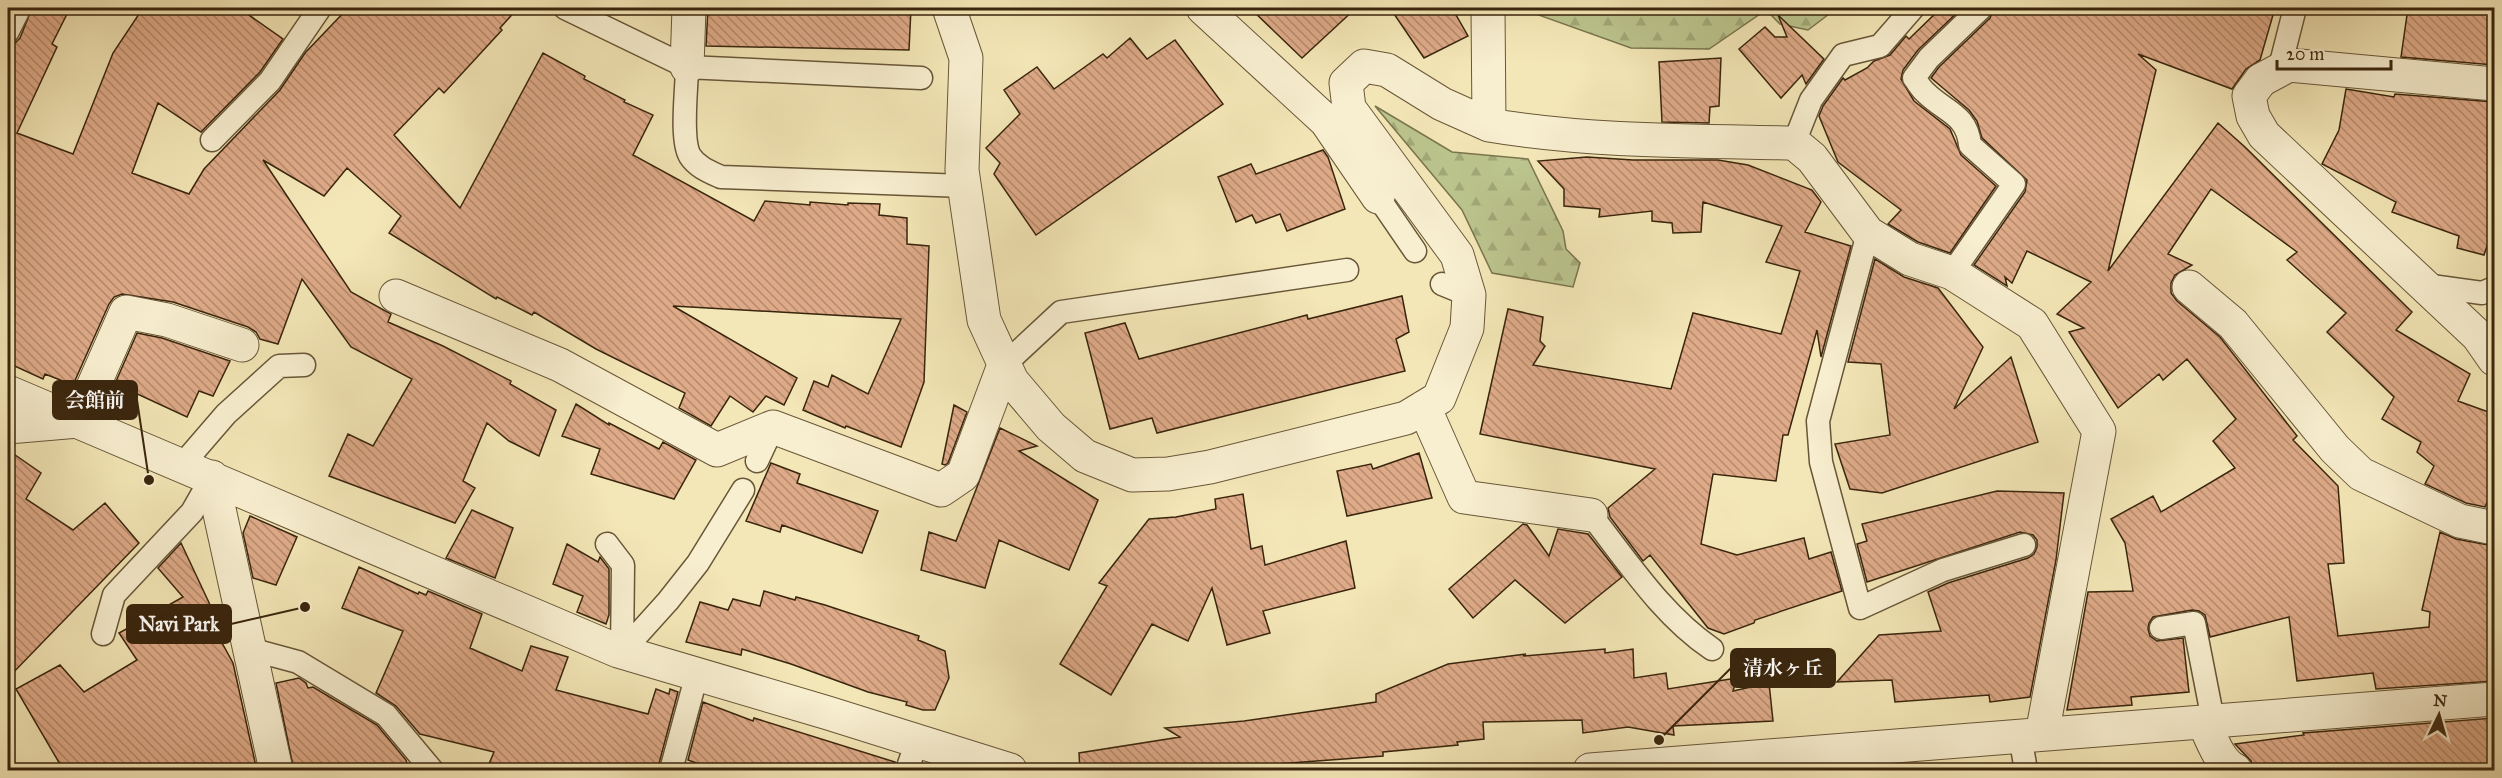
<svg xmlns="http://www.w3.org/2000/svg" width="2502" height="778" font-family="'IM FELL Great Primer','Noto Serif JP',serif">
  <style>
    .forest { fill: url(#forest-firs); stroke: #7a754e; stroke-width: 1.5 }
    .building { fill: url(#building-back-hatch); stroke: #39250d; stroke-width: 1.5 }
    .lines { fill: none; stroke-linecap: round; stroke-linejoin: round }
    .service-casing { stroke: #685638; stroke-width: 25 }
    .pedestrian-casing { stroke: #685638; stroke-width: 35 }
    .minor-casing { stroke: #685638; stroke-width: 35 }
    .service { stroke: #f8efd0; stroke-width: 22 }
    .pedestrian { stroke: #f8efd0; stroke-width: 33 }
    .minor { stroke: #f8efd0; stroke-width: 33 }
    .leader { fill: none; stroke: #39250d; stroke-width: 2 }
    .callout-dot { fill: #39250d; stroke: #f8efd0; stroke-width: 2 }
    .callout { fill: #39250d; stroke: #39250d; stroke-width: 2 }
    .callout-label { font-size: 20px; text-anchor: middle; font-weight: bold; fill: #fff }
  </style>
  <defs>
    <pattern id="forest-firs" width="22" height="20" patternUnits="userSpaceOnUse" patternTransform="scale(1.5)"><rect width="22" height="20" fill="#bcc58e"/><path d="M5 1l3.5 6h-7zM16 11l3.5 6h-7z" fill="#a2a979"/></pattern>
    <pattern id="building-back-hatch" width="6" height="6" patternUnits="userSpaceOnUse" patternTransform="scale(1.5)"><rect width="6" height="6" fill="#deaa88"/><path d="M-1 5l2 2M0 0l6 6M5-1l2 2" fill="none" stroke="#b58a6e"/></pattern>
  </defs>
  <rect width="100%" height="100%" fill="#f4e7b7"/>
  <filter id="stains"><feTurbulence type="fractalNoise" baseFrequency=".00333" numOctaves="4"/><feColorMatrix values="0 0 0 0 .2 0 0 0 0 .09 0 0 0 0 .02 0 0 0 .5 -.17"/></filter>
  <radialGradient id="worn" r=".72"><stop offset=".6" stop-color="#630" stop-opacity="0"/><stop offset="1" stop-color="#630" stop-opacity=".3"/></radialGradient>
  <path class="forest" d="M 1519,8 L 1837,8 L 1808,30 L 1780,24 L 1766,10 L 1709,49 L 1631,48 Z
    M 1375,106 L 1452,152 L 1528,159 L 1563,231 L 1566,249 L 1580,263 L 1573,287 L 1492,273 L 1462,210 Z"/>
  <path class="building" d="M 32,8 L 70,8 L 52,44 L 57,47 L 17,133 L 73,154 L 113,53 L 143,8 L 239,8 L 283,39 L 260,72 L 201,132 L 158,103 L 132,173 L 189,194 L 204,169 L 280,90 L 305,53 L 348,8 L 518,8 L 500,28 L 502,30 L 444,93 L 439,88 L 394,135 L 460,208 L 543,53 L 585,76 L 584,79 L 625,100 L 624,102 L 653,115 L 633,155 L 754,221 L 765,201 L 810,205 L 810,202 L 848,205 L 848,203 L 880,204 L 879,215 L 907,218 L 907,244 L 929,246 L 924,382 L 901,447 L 846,426 L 845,428 L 803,410 L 814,381 L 828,387 L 832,375 L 868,394 L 901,319 L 673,306 L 797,378 L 784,405 L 766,396 L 753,412 L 730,396 L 711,426 L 679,408 L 685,393 L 596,349 L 534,312 L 532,315 L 497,297 L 496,299 L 389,233 L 401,216 L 347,168 L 324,196 L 263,160 L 351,292 L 391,314 L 388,322 L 443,346 L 511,381 L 510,384 L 556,410 L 539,456 L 509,441 L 487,423 L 463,481 L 475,488 L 455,523 L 329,476 L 348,434 L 373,446 L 412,379 L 351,347 L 302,279 L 278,344 L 260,339 L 256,332 L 248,327 L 173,302 L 122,294 L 114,297 L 109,304 L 73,385 L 45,374 L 43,379 L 8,363 L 8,44 L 15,43 L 20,38 Z
    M 708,8 L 911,8 L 909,50 L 706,46 Z
    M 1250,8 L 1356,8 L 1302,58 Z
    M 1390,8 L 1452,8 L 1468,36 L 1424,58 Z
    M 1941,8 L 1962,8 L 1918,50 L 1903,70 L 1901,79 L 1914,101 L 1950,129 L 1961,155 L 1996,186 L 1950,253 L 1918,242 L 1888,224 L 1901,210 L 1838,162 L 1819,116 L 1823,106 L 1843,78 L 1845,80 L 1867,68 L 1874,61 L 1890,55 L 1906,36 L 1909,39 Z
    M 1994,8 L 2275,8 L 2260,60 L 2246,69 L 2232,89 L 2138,54 L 2156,70 L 2108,271 L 2218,123 L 2245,147 L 2412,312 L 2396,330 L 2470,374 L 2458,401 L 2494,414 L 2492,433 L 2494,437 L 2494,486 L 2485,507 L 2466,503 L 2425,484 L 2434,466 L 2417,452 L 2421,442 L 2382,419 L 2394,397 L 2327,332 L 2346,313 L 2287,260 L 2297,252 L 2211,189 L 2168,254 L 2192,265 L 2175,275 L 2171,283 L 2171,293 L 2177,301 L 2220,337 L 2297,436 L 2293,440 L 2338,486 L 2344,563 L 2328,564 L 2338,636 L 2429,627 L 2430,612 L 2422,610 L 2440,532 L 2456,539 L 2494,546 L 2494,681 L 2376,689 L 2373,673 L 2297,681 L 2289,617 L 2210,637 L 2205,615 L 2199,611 L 2192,610 L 2153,617 L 2149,623 L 2148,629 L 2150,636 L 2157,641 L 2183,638 L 2189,692 L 2131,697 L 2132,705 L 2067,710 L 2088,592 L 2133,591 L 2125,543 L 2111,519 L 2153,496 L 2161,512 L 2235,468 L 2213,441 L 2236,419 L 2187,359 L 2163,380 L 2159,374 L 2118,408 L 2069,332 L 2084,328 L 2057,314 L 2091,282 L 2027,251 L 2012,283 L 2005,277 L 2007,286 L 1974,265 L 2025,192 L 2027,180 L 1982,138 L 1977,121 L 1969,110 L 1931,78 L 1939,67 L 1990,18 Z
    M 2408,8 L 2494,8 L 2494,65 L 2401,57 Z
    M 1778,15 L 1824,59 L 1806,84 L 1802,75 L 1781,98 L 1739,49 L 1765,27 L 1775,37 L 1787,37 Z
    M 1130,38 L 1147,59 L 1175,40 L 1223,104 L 1036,235 L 994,174 L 1000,163 L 986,148 L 1020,114 L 1004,90 L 1037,67 L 1054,89 L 1103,54 L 1107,58 Z
    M 1721,58 L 1719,106 L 1710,107 L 1709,123 L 1662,122 L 1659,62 Z
    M 2346,89 L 2394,97 L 2395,94 L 2494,102 L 2494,225 L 2484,255 L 2457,248 L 2459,236 L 2392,212 L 2396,202 L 2322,164 L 2339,130 Z
    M 1323,150 L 1328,157 L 1345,209 L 1287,231 L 1280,214 L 1256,223 L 1252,215 L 1236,222 L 1218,177 L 1251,164 L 1256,174 Z
    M 1587,157 L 1633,160 L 1718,160 L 1748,165 L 1812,190 L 1821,202 L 1805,232 L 1851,246 L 1821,357 L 1817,330 L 1788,435 L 1783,435 L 1776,481 L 1713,474 L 1701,544 L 1737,555 L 1804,538 L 1809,559 L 1831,552 L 1842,591 L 1755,620 L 1754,623 L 1724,634 L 1708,628 L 1650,555 L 1643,561 L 1610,517 L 1608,508 L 1655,469 L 1480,434 L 1508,309 L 1543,317 L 1540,341 L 1545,346 L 1533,365 L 1671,389 L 1693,313 L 1781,334 L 1800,271 L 1766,262 L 1782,226 L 1703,202 L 1701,232 L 1673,233 L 1672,223 L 1652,221 L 1652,211 L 1599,217 L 1600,209 L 1564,206 L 1564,189 L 1538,161 Z
    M 1875,259 L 1904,277 L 1938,288 L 1983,347 L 1954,409 L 2011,357 L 2038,442 L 1882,493 L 1850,489 L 1835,444 L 1890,435 L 1881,364 L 1848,362 Z
    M 1402,296 L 1409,332 L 1396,339 L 1405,371 L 1157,433 L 1152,418 L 1110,429 L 1085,333 L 1125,323 L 1139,359 L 1307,315 L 1308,319 Z
    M 137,333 L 162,338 L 230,361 L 213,396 L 199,391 L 187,417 L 131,391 L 121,411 L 107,402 Z
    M 576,404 L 609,425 L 609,423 L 659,449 L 663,442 L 696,460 L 674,499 L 591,474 L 600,449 L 562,436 Z
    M 954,405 L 967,412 L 948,463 L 945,465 L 942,464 Z
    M 1000,428 L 1037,446 L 1019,451 L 1098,500 L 1069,570 L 999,540 L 985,588 L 921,570 L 929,532 L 956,541 Z
    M 8,450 L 41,473 L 26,499 L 73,530 L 105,503 L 139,543 L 8,678 Z
    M 1419,453 L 1432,498 L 1347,516 L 1337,471 L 1371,464 L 1373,469 Z
    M 771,463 L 800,474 L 797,483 L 878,511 L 862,553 L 782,525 L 780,532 L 746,521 Z
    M 1997,491 L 2064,493 L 2056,560 L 2030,697 L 1990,702 L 1989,695 L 1895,702 L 1892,680 L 1837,682 L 1879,635 L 1941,631 L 1928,592 L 1948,583 L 2028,558 L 2034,554 L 2037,547 L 2037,540 L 2033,535 L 2020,532 L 1867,582 L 1857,544 L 1867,541 L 1862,524 Z
    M 1243,494 L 1251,549 L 1262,546 L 1265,565 L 1346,541 L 1355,588 L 1263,611 L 1270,633 L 1227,645 L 1212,588 L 1188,641 L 1152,624 L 1111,695 L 1060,664 L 1107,586 L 1099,583 L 1149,519 L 1176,517 L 1216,509 L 1215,499 Z
    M 472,510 L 513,528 L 495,578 L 446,558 Z
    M 250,516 L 297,537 L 276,585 L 253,578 L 243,533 Z
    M 1523,524 L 1527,525 L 1549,556 L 1558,529 L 1588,534 L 1622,577 L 1565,623 L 1515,580 L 1473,618 L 1449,589 Z
    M 181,543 L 220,626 L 215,630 L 233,663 L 257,771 L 64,771 L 16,689 L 60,665 L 84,692 L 137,660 L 119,633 L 183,597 L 158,568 Z
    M 567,544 L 598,562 L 600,557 L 609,569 L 609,615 L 606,624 L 577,612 L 583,596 L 553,584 Z
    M 359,567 L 418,594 L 419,592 L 426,595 L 428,591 L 482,614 L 470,648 L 522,671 L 531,646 L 568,657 L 556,690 L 648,714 L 656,689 L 669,694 L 670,689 L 678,692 L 657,771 L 486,771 L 494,752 L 420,734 L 396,706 L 376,693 L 403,631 L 342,608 Z
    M 764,591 L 795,600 L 796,597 L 825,605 L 919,636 L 918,640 L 945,651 L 949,678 L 935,710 L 923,710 L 906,705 L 907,702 L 868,692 L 791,664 L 742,649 L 741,655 L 686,642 L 700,602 L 728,610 L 733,599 L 760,606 Z
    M 1605,649 L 1605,653 L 1633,649 L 1634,678 L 1666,673 L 1668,689 L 1737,678 L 1733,691 L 1769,683 L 1773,721 L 1673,726 L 1674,735 L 1628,727 L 1583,733 L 1582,720 L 1483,722 L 1484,739 L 1457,742 L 1458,745 L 1383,752 L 1383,756 L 1184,771 L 1080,771 L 1079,753 L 1180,737 L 1165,728 L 1244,721 L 1376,702 L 1376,694 L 1448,664 L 1526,654 L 1523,656 Z
    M 299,678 L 306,683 L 308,688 L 313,687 L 377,725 L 406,760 L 409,771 L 294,771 L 276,683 Z
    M 703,702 L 753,721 L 754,718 L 895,762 L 893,771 L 738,771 L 712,763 L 708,767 L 688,760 Z
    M 2494,718 L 2494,771 L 2257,771 L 2253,768 L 2251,761 L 2235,744 L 2304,735 L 2303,733 Z"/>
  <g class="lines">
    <defs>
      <path id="service" d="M 565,8 L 687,67 L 921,78
        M 8,31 L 19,9
        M 687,67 C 687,88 680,139 690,156 C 697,167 710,172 721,177 L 964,186
        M 2279,71 L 2295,8
        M 212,140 L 270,81 L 320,8
        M 1794,143 L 1811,100 L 1843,55 L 1880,46 L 1913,8
        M 1378,197 L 1415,251
        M 1868,233 L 1818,421 L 1821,462 L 1860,608 L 1943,570 L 2024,545
        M 1952,273 L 2014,184 L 1970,145 C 1967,114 1945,112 1926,93 C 1921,89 1918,83 1914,78 L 1929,58 L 1981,8
        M 1442,284 L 1469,295
        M 2424,285 L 2482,293 L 2494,288
        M 1004,365 L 1061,312 L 1347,270
        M 757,461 L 773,427
        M 182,465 L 226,414 L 279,366 L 304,365
        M 1591,515 C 1628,562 1662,615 1712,649
        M 607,544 L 623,565 L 622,652
        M 2161,628 L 2194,623 L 2213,720
        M 103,634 L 114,595 L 192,512 L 212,477
        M 250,649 L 298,662 L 386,715 L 432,770
        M 622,652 L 668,601 L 698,563 L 743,490
        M 2020,736 L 2026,770
        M 671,770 L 697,674
        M 907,770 L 917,741"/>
      <path id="pedestrian" d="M 687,67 L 689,8"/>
      <path id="minor" d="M 949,8 L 966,58 L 962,170 L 984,320 L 1012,381 L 1051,427 L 1085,456 L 1132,475 L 1168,474 L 1210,467 L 1406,418 L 1439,398 L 1467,328 L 1469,295 L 1457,255 L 1349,108 L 1346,83 L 1364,66 L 1387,70 L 1442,104 L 1489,125
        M 1203,8 L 1326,121 L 1378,197
        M 1488,8 L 1489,125 C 1590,142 1693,141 1794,143 L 1812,158 L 1868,233 L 1910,259 L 1952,273 L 2032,324 L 2099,431 L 2042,734
        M 2494,84 L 2289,65 L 2261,80 L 2249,96 L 2253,116 L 2264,135 L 2478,336 L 2494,359
        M 2189,287 L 2233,324 L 2335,449 L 2361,474 L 2460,521 L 2494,528
        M 396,296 L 560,365 L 717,450 L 773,427 L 941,490 L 963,475 L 1004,365
        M 8,392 L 618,651 L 828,713 L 1010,770
        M 1424,407 L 1464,497 L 1591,515
        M 8,427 L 78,421 L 126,312 L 167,320 L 242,345
        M 212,477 L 276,770
        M 2204,722 C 2211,738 2219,762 2235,770
        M 1590,770 L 2494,699"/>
    </defs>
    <use href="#service" class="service-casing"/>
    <use href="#pedestrian" class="pedestrian-casing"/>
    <use href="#minor" class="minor-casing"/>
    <use href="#service" class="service"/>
    <use href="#pedestrian" class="pedestrian"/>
    <use href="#minor" class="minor"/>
  </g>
  <path class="leader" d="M149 480L137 400M305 607L231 624M1659 740L1731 668"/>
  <g class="callout-dot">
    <circle cx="149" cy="480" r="6"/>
    <circle cx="305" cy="607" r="6"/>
    <circle cx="1659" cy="740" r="6"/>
  </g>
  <g class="callout">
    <rect x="53" y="381" width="84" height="38" rx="6"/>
    <rect x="127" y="605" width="104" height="38" rx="6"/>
    <rect x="1731" y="649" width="104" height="38" rx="6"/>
  </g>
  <g class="callout-label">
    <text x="95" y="407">会館前</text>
    <text x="179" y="631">Navi Park</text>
    <text x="1783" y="675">清水ヶ丘</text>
  </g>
  <rect width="2502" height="778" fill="none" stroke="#f4e7b7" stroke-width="30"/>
  <rect x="9" y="9" width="2484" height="760" fill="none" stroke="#39250d" stroke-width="3"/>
  <rect x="15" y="15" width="2472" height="748" fill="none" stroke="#39250d" stroke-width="1.5"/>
  <g transform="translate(2439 715) rotate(5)" stroke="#f8efd0" stroke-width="4.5" paint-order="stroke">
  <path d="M0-4.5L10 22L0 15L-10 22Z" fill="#39250d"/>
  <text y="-9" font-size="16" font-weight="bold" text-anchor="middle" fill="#39250d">N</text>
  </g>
  <path d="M2277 60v9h114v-9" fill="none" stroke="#39250d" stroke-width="3"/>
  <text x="2286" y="60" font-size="18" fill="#39250d" stroke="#f8efd0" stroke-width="4.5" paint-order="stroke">20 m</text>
  <rect width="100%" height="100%" filter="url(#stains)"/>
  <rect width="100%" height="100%" fill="url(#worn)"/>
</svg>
